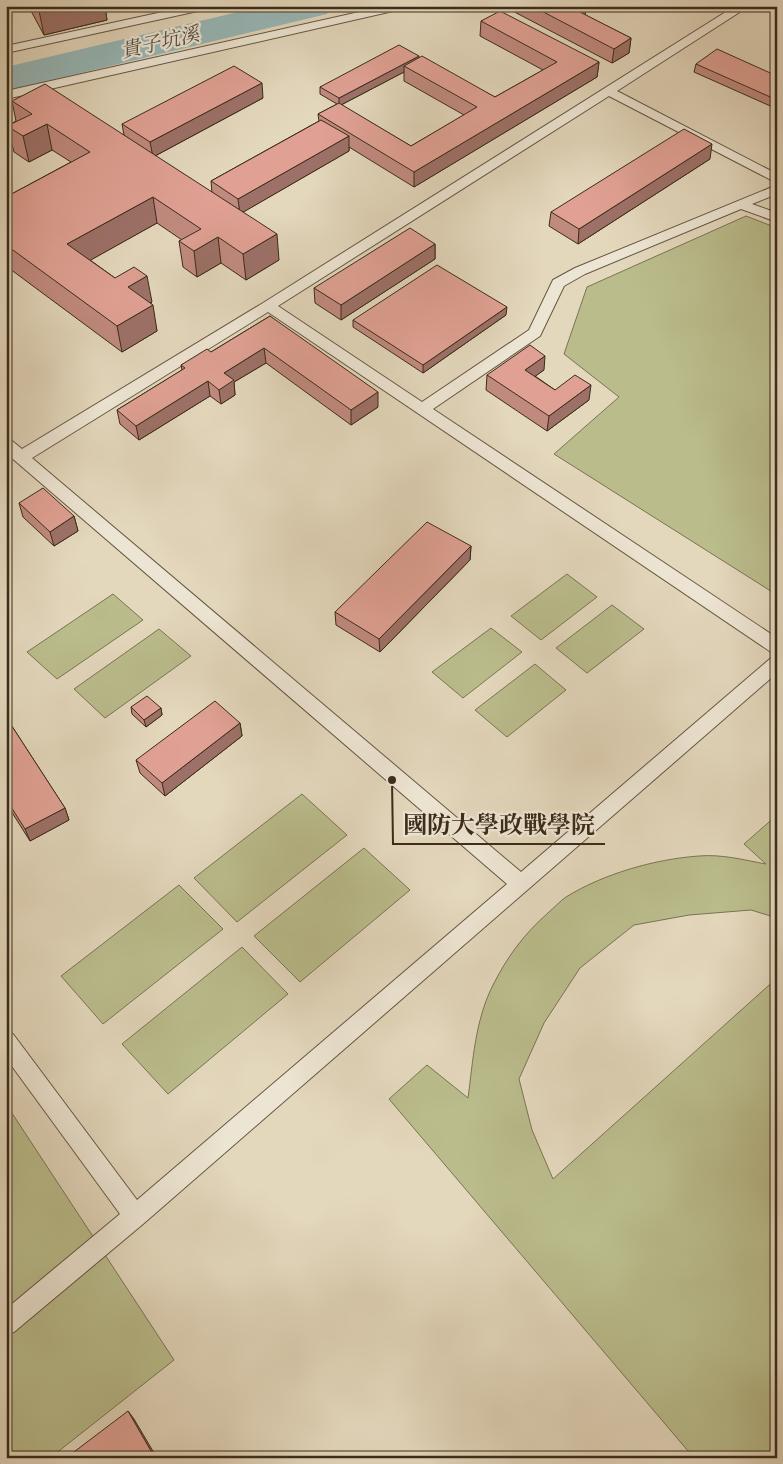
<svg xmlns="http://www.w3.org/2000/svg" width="783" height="1464" font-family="'EB Garamond','Noto Serif TC',serif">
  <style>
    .green { fill: #babc8c; stroke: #7a7453 }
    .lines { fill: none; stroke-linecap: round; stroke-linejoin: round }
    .river { fill: #97b8b8; fill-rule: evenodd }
    .lane-casing { stroke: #655742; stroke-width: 2 }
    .lane { fill: #ede5d3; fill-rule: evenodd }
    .wall { fill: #c18a7f; stroke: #3b2c1a; fill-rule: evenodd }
    .shaded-wall { fill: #9d7168; stroke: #3b2c1a }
    .building { fill: #e0a194; stroke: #3b2c1a }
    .labels { text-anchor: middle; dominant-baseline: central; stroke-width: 4.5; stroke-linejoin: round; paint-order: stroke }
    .far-water-label { font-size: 20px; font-style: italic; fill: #524f42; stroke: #ede5d3 }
    .leader { fill: none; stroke: #3b2c1a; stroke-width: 2 }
    .callout-dot { fill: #3b2c1a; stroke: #ede5d3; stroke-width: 2 }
    .callout-label { font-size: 24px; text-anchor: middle; font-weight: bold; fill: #3b2c1a; stroke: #ede5d3; stroke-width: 4.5; stroke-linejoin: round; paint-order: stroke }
  </style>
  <rect width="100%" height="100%" fill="#e3d7bc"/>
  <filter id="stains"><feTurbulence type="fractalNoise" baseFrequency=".004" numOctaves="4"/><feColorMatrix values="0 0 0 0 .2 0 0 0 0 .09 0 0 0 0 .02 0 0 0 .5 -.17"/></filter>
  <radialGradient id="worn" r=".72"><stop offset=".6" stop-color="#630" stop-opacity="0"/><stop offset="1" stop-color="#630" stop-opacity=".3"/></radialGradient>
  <path class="green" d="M 746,216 L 777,228 L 777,595 L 554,454 L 619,397 L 564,354 L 587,287 Z
    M 567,574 L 597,597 L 541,640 L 511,616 Z
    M 113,594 L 143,620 L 57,679 L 27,652 Z
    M 612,605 L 644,629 L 587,673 L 556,648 Z
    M 491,628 L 522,652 L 463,698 L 432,672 Z
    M 159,629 L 191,656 L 105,718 L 74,689 Z
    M 535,664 L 566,690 L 507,737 L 475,710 Z
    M 302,794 L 347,835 L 237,922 L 194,878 Z
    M 777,815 L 777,918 L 751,910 L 689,915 L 634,925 L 580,968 L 544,1023 L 519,1079 L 532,1130 L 553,1179 L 777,978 L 777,1458 L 694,1458 L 389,1099 L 427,1065 L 468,1098 C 473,1061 475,1022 492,987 C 507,957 523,935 549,912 C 554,908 560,901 566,897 C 603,874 655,859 699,856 C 722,854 744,860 766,864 L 744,844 Z
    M 364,848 L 410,890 L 300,982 L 254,936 Z
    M 179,885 L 223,929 L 103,1024 L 61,976 Z
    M 242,947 L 288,994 L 168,1094 L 122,1044 Z
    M 6,1104 L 174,1360 L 50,1458 L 6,1458 Z"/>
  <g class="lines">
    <path class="river" d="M 263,6 L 332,6 L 327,14 L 6,91 L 6,67 Z"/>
    <defs>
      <path id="lane" d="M 190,6 L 213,6 L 207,9 L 6,53 L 6,46 Z
        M 386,6 L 408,6 L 402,9 L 6,99 L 6,91 Z
        M 730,6 L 745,6 L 746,8 L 617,91 L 777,174 L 777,183 L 609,96 L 278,306 L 422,402 L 529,330 L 553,280 L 575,268 L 777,185 L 777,194 L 752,204 L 777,213 L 777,222 L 741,209 L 585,274 L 564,286 L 540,336 L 433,409 L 777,638 L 777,654 L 771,652 L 268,312 L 32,458 L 521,872 L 771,658 L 777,656 L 777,673 L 143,1224 L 14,1332 L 6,1335 L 6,1309 L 120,1214 L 6,1058 L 6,1032 L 13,1034 L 137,1200 L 507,884 L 6,453 L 6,439 L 11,440 L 22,449 L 263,303 L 732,8 Z"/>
    </defs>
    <use href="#lane" class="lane-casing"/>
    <use href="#lane" class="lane"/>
  </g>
  <path class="wall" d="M 30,6 L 105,6 L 107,20 L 44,35 L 31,11 Z
    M 503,6 L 580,6 L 586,9 L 585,15 L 631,38 L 629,53 L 612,63 Z
    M 481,21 L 599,62 L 597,77 L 414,187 L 349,147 L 349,151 L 243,212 L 279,260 L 246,280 L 221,263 L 197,277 L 183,267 L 179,241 L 182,240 L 157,223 L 90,260 L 115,278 L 152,302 L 151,303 L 157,331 L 122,352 L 6,266 L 6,197 L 71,162 L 52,150 L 29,162 L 14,152 L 7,126 L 16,121 L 12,101 L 124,135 L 122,124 L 263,98 L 155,156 L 212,193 L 211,181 L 319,121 L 318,114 L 337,104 L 320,94 L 320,87 L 419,58 L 495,97 L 543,70 L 480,36 ZM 404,72 L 404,81 L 464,115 L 411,146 L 341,105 Z
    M 696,64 L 777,76 L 777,109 L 694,72 Z
    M 710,159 L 578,244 L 549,226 L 551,212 Z
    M 435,244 L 435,259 L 341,320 L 315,303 L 314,288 Z
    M 506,315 L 423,373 L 353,327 L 353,320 Z
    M 270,316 L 378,407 L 351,425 L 266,363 L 234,382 L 235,395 L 221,404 L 210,396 L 139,440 L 120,424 L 117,410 L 182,370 L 181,365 L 211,352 Z
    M 544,370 L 535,376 L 555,390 L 589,400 L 547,431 L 486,390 L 487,375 Z
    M 19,503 L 74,516 L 78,531 L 54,546 L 23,517 Z
    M 471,546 L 470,560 L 380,652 L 336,625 L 335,612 Z
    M 131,707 L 161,708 L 162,715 L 146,727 L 132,714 Z
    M 6,717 L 65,808 L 69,820 L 30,841 L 6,803 Z
    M 240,723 L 242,736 L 165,796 L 140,773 L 136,760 Z"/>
  <path class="shaded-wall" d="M 38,6 L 105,6 L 107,20 L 44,35 Z
    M 586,9 L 584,24 L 580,12 Z
    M 631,38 L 629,53 L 612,63 L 614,49 Z
    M 419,56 L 418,64 L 404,66 L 404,72 L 339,106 L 339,98 Z
    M 599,62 L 597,77 L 414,187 L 414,172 Z
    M 262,83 L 263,98 L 153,157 L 150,142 Z
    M 47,124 L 52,150 L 29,162 L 23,136 Z
    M 349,136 L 349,151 L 240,214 L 238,199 Z
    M 712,144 L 710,159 L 578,244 L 579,229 Z
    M 153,197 L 157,223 L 73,270 L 67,244 Z
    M 277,234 L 279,260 L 246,280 L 243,254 Z
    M 218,237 L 221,263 L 197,277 L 194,251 Z
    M 435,244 L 435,259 L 341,320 L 341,305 Z
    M 147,276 L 152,302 L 133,313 L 128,287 Z
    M 153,305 L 157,331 L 122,352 L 117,326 Z
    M 507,307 L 506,315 L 423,373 L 423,365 Z
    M 264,348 L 266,363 L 234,382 L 235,395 L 221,404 L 219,390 L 224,373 Z
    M 545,356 L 544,370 L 523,385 L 525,370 Z
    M 208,381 L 210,396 L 139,440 L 136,426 Z
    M 591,385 L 589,400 L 547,431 L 549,416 Z
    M 378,392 L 378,407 L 351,425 L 351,410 Z
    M 74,516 L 78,531 L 54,546 L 50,532 Z
    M 471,546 L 470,560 L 380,652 L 379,639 Z
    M 161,708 L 162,715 L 146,727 L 144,720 Z
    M 240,723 L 242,736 L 165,796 L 162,783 Z
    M 65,808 L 69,820 L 30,841 L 25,829 Z
    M 128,1411 L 134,1419 L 157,1458 L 155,1458 Z"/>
  <path class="building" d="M 532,6 L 580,6 L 586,9 L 580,12 L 631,38 L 614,49 Z
    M 500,11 L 599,62 L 414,172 L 318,114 L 339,103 L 411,146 L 477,107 L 404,66 L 422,56 L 495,97 L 557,62 L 481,21 Z
    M 399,45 L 419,56 L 339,98 L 320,87 Z
    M 717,49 L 777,76 L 777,100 L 696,64 Z
    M 234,66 L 262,83 L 150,142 L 122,124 Z
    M 45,84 L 277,234 L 243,254 L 218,237 L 194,251 L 179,241 L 201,229 L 153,197 L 67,244 L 115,278 L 134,267 L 147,276 L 128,287 L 153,305 L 117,326 L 6,245 L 6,197 L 90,152 L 47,124 L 23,136 L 7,126 L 32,114 L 12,101 Z
    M 321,120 L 349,136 L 238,199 L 211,181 Z
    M 684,129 L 712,144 L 579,229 L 551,212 Z
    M 410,228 L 435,244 L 341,305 L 314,288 Z
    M 437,265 L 507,307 L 423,365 L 353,320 Z
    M 270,316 L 378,392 L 351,410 L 264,348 L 224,373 L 234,380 L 219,390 L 208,381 L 136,426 L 117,410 L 185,368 L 181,365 L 207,349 L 211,352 Z
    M 530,345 L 545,356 L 525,370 L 555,390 L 575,375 L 591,385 L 549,416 L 487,375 Z
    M 43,488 L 74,516 L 50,532 L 19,503 Z
    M 427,522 L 471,546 L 379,639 L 335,612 Z
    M 147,696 L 161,708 L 144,720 L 131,707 Z
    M 215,701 L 240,723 L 162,783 L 136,760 Z
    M 6,717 L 65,808 L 25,829 L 6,799 Z
    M 128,1411 L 155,1458 L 66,1458 Z"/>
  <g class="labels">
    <g class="far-water-label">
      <text transform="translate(160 42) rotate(-13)">貴子坑溪</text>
    </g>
  </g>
  <path class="leader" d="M392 780L393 844H605"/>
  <circle class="callout-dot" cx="392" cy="780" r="5"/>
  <g class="callout-label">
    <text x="499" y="833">國防大學政戰學院</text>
  </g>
  <rect width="783" height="1464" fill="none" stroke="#e3d7bc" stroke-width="25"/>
  <rect x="8" y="8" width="768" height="1449" fill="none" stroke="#3b2c1a" stroke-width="2.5"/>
  <rect x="12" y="12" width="758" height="1439" fill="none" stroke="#3b2c1a"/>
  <rect width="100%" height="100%" filter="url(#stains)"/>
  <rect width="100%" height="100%" fill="url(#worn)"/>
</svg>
